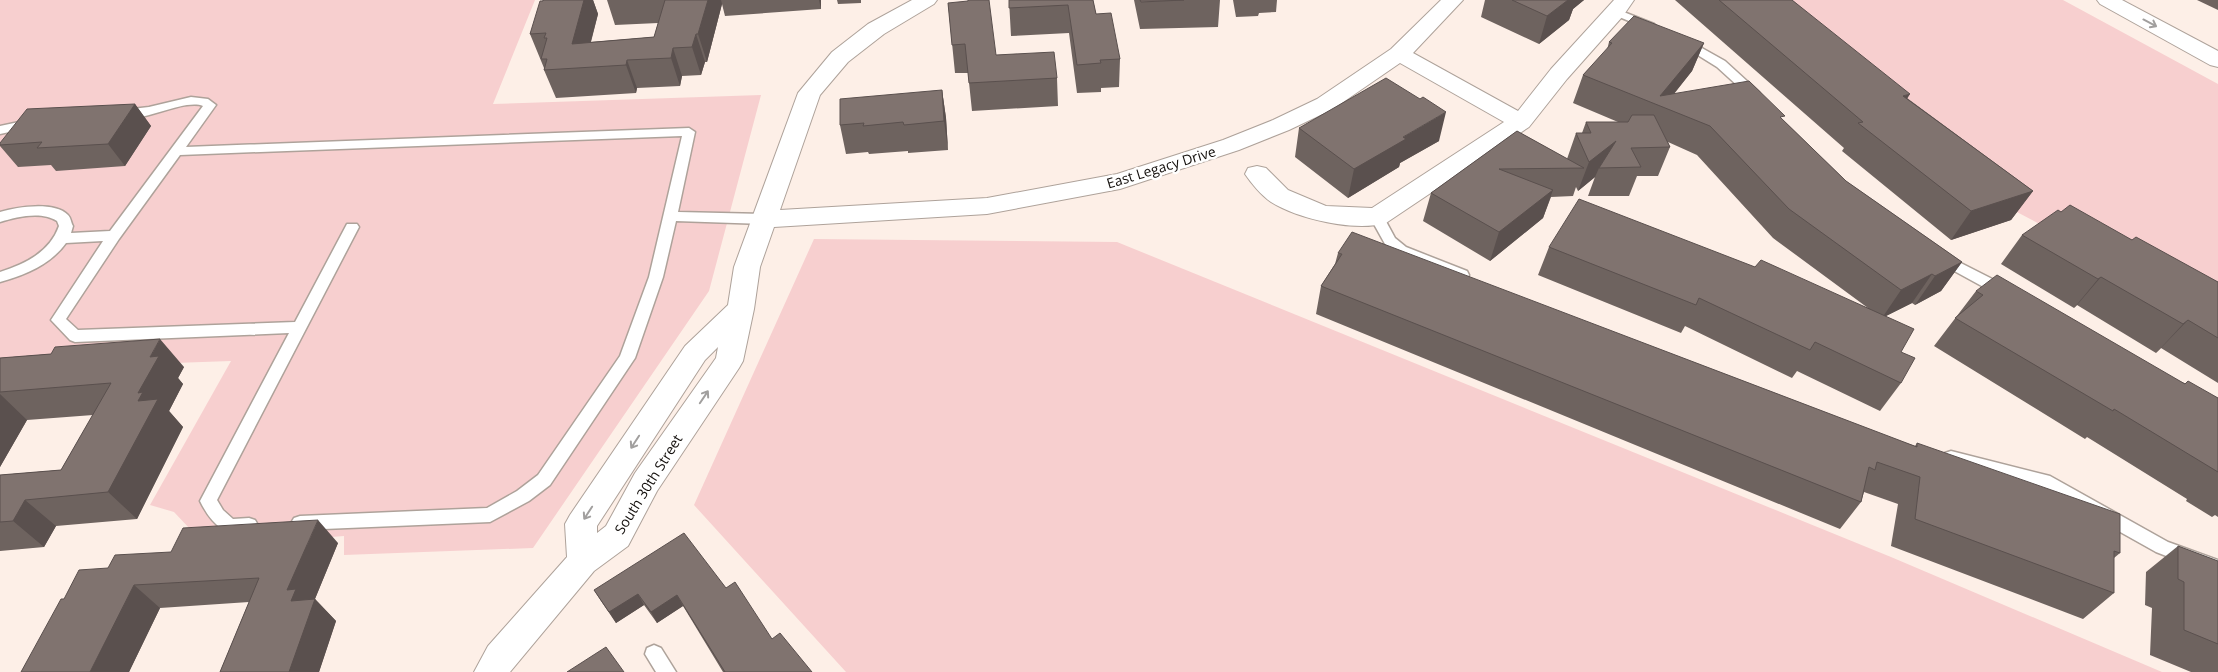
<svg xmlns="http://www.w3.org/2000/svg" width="2218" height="672" font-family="'Open Sans',sans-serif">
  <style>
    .green { fill: #f7cfcf }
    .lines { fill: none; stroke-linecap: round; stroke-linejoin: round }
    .lane-casing { stroke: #aea29a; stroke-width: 3 }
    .street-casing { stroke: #aea29a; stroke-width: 2 }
    .secondary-casing { stroke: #aea29a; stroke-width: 2 }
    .lane { fill: #fff; fill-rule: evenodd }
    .street { fill: #fff; fill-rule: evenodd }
    .secondary { fill: #fff; fill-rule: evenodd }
    .wall { fill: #6e635f }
    .shaded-wall { fill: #5a504e }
    .building { fill: #80736f; stroke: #5a504e }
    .oneway { stroke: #a19f9e }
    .labels { text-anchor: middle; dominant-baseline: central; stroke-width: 5; stroke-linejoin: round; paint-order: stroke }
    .street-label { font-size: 14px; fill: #130f0c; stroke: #fff }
  </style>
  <rect width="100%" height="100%" fill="#fdefe7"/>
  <path class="green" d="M 0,0 L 535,0 L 493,104 L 761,95 L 709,291 L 533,548 L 344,555 L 344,536 L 207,547 L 174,512 L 150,505 L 231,361 L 3,369 L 0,373 Z
    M 1756,0 L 2063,0 L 2218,84 L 2218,318 L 1994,200 Z
    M 814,239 L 1117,242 L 1891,557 L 2162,672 L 846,672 L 694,505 Z"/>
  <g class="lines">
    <defs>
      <path id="lane" d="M 1616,9 L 1654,24 L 1656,26 L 1654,28 L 1646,28 L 1612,14 L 1610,12 L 1612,10 Z
        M 1684,38 L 1725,61 L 1759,92 L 1761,95 L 1759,98 L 1751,98 L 1717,67 L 1680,44 L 1678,42 L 1680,40 Z
        M 191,97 L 208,99 L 216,105 L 186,147 L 689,128 L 695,132 L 678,212 L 765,214 L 770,216 L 772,219 L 770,222 L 765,224 L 676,221 L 663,277 L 635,358 L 550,485 L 529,501 L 490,522 L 300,530 L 294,528 L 291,523 L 294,518 L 300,516 L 487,508 L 517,491 L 538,475 L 620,356 L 649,277 L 682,136 L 180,155 L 119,239 L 66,319 L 78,330 L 295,322 L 347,224 L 357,224 L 359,227 L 217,500 L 223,510 L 233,519 L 249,518 L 255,520 L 258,525 L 255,530 C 227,540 212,525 200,501 L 289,333 L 75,342 L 70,340 L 51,320 L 103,241 L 66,243 C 50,265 25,275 0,282 L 0,272 C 25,264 50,252 59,226 L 57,221 C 41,211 17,217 0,222 L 0,212 C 17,207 54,201 68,215 C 71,218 71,223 73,226 L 71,233 L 110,231 L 203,106 C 183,97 130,130 117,114 L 123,110 L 149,107 Z
        M 33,119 L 37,120 L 39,123 L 37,126 L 0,134 L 0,126 Z
        M 1377,212 L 1382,214 L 1395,238 L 1406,247 L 1467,271 L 1469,275 L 1467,279 L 1457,279 L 1396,253 L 1385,244 L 1370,217 L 1372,214 Z
        M 1941,253 L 2010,288 L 2012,292 L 2010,296 L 2000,296 L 1936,261 L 1934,258 L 1936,255 Z
        M 1951,451 L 2050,476 L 2168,542 L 2218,560 L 2218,576 L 2156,552 L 2040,487 L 1945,463 L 1943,458 L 1945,453 Z
        M 654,645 L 661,648 L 676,672 L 656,672 L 645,654 L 647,648 Z"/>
      <path id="street" d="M 912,0 L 937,0 L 934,4 L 884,34 L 848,62 L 820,95 L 780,210 L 987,198 L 1117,174 L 1223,140 L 1273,120 L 1317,99 L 1391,49 L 1441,0 L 1463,0 L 1413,53 L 1518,111 L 1551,69 L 1614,0 L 1634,0 L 1623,16 L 1567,79 L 1529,127 L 1386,223 C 1355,232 1298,219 1271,202 C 1262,196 1251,183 1245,174 L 1248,168 L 1257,166 L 1266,168 L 1288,190 L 1326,206 L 1372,208 L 1504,122 L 1400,63 L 1333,109 L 1289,130 L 1239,150 L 1120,189 L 987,214 L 774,227 L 760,267 L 754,309 L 743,361 L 739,368 L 657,491 L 628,546 L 594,571 L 510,672 L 474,672 L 488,646 L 567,557 L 565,524 L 570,515 L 685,346 L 728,305 L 734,267 L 798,93 L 832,52 L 868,24 ZM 718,347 L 716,358 L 635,473 L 606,526 L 597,533 L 597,526 L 705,360 Z"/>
      <path id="secondary" d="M 2097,0 L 2122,0 L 2218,51 L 2218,67 L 2210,65 L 2100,4 Z"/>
    </defs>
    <use href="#lane" class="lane-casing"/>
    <use href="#street" class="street-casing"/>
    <use href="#secondary" class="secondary-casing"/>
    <use href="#lane" class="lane"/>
    <use href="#street" class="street"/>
    <use href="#secondary" class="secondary"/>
  </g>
  <path class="wall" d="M 543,0 L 593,0 L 598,14 L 591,42 L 654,37 L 658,23 L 615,25 L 607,0 L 821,0 L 821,9 L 725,16 L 722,4 L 707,62 L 705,62 L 701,75 L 682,76 L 680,86 L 637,88 L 636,93 L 556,98 L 544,70 L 544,68 L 530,34 Z
    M 837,0 L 861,0 L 861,3 L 838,4 Z
    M 1009,0 L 1093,0 L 1096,14 L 1120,59 L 1119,87 L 1101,88 L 1101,92 L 1077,93 L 1069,33 L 1011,36 Z
    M 1134,0 L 1220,0 L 1218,27 L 1140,29 Z
    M 1233,0 L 1277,0 L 1276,12 L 1259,13 L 1258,16 L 1236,17 Z
    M 1485,0 L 1584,0 L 1573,9 L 1569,20 L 1539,44 L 1481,17 Z
    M 1675,0 L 1792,0 L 1907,98 L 2033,191 L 2011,220 L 1951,240 L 1842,151 L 1844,148 Z
    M 2197,0 L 2218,0 L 2218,10 Z
    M 948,3 L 996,55 L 1057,78 L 1058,106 L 972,111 L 968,73 L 955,73 Z
    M 1609,42 L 1704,43 L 1692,71 L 1674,94 L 1783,120 L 1846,181 L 1962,262 L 1941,291 L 1915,305 L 1912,303 L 1886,316 L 1901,352 L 1901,383 L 1880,411 L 1797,371 L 1792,378 L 1685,326 L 1681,333 L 1538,275 L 1549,247 L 1755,267 L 1868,308 L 1773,238 L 1697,155 L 1668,142 L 1670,147 L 1658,176 L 1637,176 L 1629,196 L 1588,196 L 1595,177 L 1578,191 L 1576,187 L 1573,196 L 1551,197 L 1543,218 L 1490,261 L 1423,221 L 1431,193 L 1517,131 L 1567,159 L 1576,133 L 1582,133 L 1586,122 L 1618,122 L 1573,103 L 1583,75 L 1607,50 Z
    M 942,90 L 946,118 L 948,150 L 908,153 L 908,151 L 869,154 L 868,152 L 846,154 L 840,125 Z
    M 135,104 L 151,126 L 125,166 L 56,171 L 51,165 L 18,167 L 0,146 L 0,143 Z
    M 1299,128 L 1439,141 L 1400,163 L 1399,167 L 1348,198 L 1295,157 Z
    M 2061,212 L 2132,240 L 2218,282 L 2218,383 L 2161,348 L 2156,353 L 2077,305 L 2074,308 L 2001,264 L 2022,235 Z
    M 1338,253 L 1915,446 L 1917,443 L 2120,553 L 2114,558 L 2114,593 L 2083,619 L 1891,546 L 1898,504 L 1864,492 L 1861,502 L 1840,529 L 1316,314 L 1321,286 L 1335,264 Z
    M 1976,291 L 2218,398 L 2218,517 L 2215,515 L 2212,517 L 2186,501 L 2187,499 L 2087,437 L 2085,439 L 1934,346 Z
    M 51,354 L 184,367 L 178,378 L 183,384 L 169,411 L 183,427 L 137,519 L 56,526 L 44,547 L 0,551 L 0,475 L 61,470 L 93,415 L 27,420 L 0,467 L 0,358 Z
    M 338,543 L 315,599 L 336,621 L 319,672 L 220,672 L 249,602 L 160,608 L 129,672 L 21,672 L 64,599 L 108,568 L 171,552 Z
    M 2178,546 L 2218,561 L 2218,672 L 2191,672 L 2150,655 L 2152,608 L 2145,605 L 2146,572 Z
    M 726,588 L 772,639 L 812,672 L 723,672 L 683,606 L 657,623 L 644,605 L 616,623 L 601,601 L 594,590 Z"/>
  <path class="shaded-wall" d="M 584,0 L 593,0 L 598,14 L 584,67 L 572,44 Z
    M 708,0 L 721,0 L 722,4 L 707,62 L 698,34 Z
    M 819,0 L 821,0 L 821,9 Z
    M 1568,0 L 1584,0 L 1573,9 L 1569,20 L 1539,44 L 1547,16 Z
    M 696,34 L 705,62 L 701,75 L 692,47 Z
    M 1704,43 L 1692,71 L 1663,107 L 1660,96 Z
    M 673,48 L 682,76 L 680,86 L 671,58 Z
    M 627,60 L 637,88 L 636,93 L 626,65 Z
    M 942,90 L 946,118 L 948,150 L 944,121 Z
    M 1910,94 L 1893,122 L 1903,96 Z
    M 135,104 L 151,126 L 125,166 L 108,144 Z
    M 1446,112 L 1439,141 L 1400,163 L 1399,167 L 1348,198 L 1354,169 L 1403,137 Z
    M 1616,141 L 1599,168 L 1595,177 L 1578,191 L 1589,162 Z
    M 1553,190 L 1543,218 L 1490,261 L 1499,232 Z
    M 2033,191 L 2011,220 L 1951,240 L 1971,211 Z
    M 1962,262 L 1941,291 L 1915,305 L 1935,276 Z
    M 1932,274 L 1912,303 L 1882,318 L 1901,290 Z
    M 2101,277 L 2077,305 L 2074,308 L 2098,279 Z
    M 2188,320 L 2161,348 L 2156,353 L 2183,324 Z
    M 160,339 L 184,367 L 178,378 L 183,384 L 169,411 L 183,427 L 137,519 L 108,492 L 150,357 Z
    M 0,394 L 27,420 L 0,467 Z
    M 25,500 L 56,526 L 44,547 L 13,521 Z
    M 318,520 L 338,543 L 312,606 L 315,599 L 336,621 L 319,672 L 289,672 L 291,601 L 287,590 Z
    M 134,585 L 160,608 L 129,672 L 90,672 Z
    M 638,594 L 644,605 L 616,623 L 609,612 Z
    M 677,595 L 683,606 L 657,623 L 651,612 Z"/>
  <path class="building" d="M 543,0 L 584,0 L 572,44 L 654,37 L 665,0 L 708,0 L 698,34 L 696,34 L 692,47 L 673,48 L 671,58 L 627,60 L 626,65 L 544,70 L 547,59 L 541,59 L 547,38 L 544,38 L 546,33 L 530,34 L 540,1 L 543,1 Z
    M 968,0 L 989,0 L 996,55 L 1054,52 L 1057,78 L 969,83 L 965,44 L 952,45 L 948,3 L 968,1 Z
    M 1009,0 L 1093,0 L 1096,14 L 1111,13 L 1120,59 L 1100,60 L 1101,63 L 1077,65 L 1068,5 L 1009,8 Z
    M 1140,0 L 1184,0 L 1141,2 Z
    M 1512,0 L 1568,0 L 1547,16 Z
    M 1719,0 L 1792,0 L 1910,94 L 1903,96 L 2033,191 L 1971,211 L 1858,123 L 1863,122 Z
    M 1634,16 L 1704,43 L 1660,96 L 1749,81 L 1785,116 L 1780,117 L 1846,181 L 1962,262 L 1935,276 L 1932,274 L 1901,290 L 1789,209 L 1710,126 L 1583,75 L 1612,43 L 1609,42 Z
    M 1386,78 L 1420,99 L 1423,97 L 1446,112 L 1403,137 L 1406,139 L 1354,169 L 1299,128 Z
    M 942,90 L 944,121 L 904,125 L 903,122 L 863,126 L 864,123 L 840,125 L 840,99 Z
    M 135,104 L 108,144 L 37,148 L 42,142 L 0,145 L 0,143 L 27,109 Z
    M 1632,115 L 1654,115 L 1670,147 L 1631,148 L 1641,167 L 1599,168 L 1616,141 L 1589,162 L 1576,133 L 1591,133 L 1586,122 L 1628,122 Z
    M 1517,131 L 1584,168 L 1499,169 L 1553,190 L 1499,232 L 1431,193 Z
    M 1579,199 L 1755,267 L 1761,260 L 1914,329 L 1901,352 L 1915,358 L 1901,383 L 1815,342 L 1810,350 L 1699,298 L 1696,305 L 1549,247 Z
    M 2070,205 L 2132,240 L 2136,237 L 2218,282 L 2218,338 L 2188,320 L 2183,324 L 2101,277 L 2098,279 L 2022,235 L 2058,210 L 2061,212 Z
    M 1352,232 L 1917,447 L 1917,443 L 2120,514 L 2120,553 L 2114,551 L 2114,593 L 1915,519 L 1920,477 L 1877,462 L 1875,470 L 1869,467 L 1861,502 L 1321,286 L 1342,254 L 1338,253 Z
    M 1997,275 L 2185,384 L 2188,381 L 2218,398 L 2218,472 L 2114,409 L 2113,411 L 1955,318 L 1983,295 L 1976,291 Z
    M 160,339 L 150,357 L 159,356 L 138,393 L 143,392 L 138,401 L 158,399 L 108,492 L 25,500 L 13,521 L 0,522 L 0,475 L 61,470 L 111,383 L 0,392 L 0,358 L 51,354 L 55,347 Z
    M 318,520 L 287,590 L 296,589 L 291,601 L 315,599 L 289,672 L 220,672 L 259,578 L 134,585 L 90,672 L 21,672 L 61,599 L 64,599 L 79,570 L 108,568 L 115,555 L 171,552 L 183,528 Z
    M 684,533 L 726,588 L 735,582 L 772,639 L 780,633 L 812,672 L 725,672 L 677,595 L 651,612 L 638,594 L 609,612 L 594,590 Z
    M 2178,546 L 2218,561 L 2218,644 L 2184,630 L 2184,582 L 2178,579 Z
    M 606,647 L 624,672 L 567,672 Z"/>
  <defs><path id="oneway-shaft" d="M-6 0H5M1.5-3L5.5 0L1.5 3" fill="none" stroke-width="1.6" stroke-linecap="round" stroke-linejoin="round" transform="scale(1.25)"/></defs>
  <g class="oneway">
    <use href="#oneway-shaft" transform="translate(2150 23) rotate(28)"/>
    <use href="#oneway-shaft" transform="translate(704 397) rotate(-56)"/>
    <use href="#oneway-shaft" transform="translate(635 442) rotate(123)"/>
    <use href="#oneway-shaft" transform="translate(588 513) rotate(123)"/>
  </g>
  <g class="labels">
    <g class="street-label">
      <text transform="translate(1161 167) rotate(-17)">East Legacy Drive</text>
      <text transform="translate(648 484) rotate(-58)">South 30th Street</text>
    </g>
  </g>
</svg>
